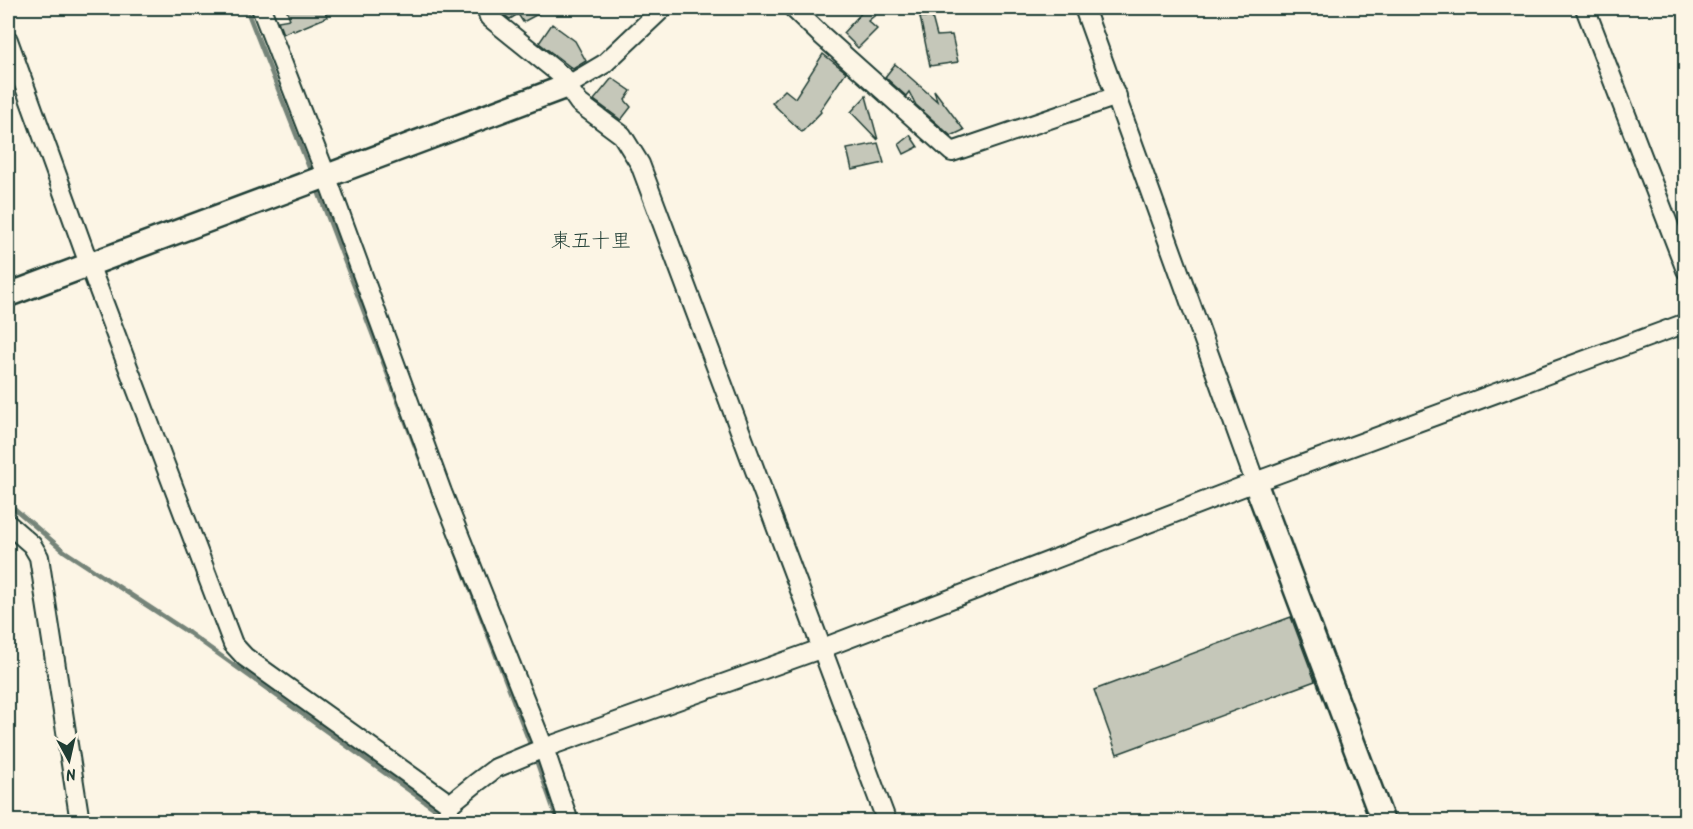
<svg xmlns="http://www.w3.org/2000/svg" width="1693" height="829" font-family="Kalam,'Klee One',sans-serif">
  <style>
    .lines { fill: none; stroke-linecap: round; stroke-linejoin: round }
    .stream { stroke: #758479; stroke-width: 4.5 }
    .building { fill: #c5c7b9; stroke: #1f3d34; stroke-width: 1.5 }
    .minor-casing { stroke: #1f3d34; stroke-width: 22 }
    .tertiary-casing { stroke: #1f3d34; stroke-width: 27 }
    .minor { stroke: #fcf5e5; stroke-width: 18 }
    .tertiary { stroke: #fcf5e5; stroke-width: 22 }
    .labels { text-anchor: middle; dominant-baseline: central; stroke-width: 4.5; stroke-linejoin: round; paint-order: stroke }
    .neighbourhood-label { font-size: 20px; fill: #1f3d34; stroke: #fcf5e5 }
  </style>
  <rect width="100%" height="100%" fill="#fcf5e5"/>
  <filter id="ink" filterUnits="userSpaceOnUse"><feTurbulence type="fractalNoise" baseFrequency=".0167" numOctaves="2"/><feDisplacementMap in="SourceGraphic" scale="12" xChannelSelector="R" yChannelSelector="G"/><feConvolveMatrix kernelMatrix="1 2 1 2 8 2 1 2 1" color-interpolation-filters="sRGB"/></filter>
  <g filter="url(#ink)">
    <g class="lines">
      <path class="stream" d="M 246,8 L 312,175
        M 316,186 L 423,467
        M 8,503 L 64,551 L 189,633 L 442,814
        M 450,536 L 532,749
        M 535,757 L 558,822"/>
    </g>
    <path class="building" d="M 286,8 L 324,8 L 327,17 L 294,31 L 293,29 L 283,34 L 278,21 L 290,19 Z
      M 499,8 L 549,8 L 523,22 L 518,14 L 510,19 L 503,14 Z
      M 866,8 L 884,8 L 868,21 L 877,29 L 858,48 L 843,33 Z
      M 920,17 L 932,17 L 937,36 L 952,35 L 958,62 L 930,66 Z
      M 552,24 L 575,41 L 586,61 L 573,69 L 539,43 Z
      M 823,54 L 846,72 L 820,110 L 821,112 L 802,132 L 772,103 L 785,90 L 795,98 Z
      M 895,64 L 937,101 L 934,90 L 964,130 L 951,136 L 916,105 L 909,92 L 906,96 L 885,77 Z
      M 612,78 L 631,91 L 625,100 L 631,107 L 621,120 L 594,100 Z
      M 866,96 L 878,140 L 851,112 Z
      M 910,135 L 918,147 L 904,154 L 899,144 Z
      M 878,143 L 884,163 L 852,170 L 847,149 Z
      M 1291,617 L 1315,681 L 1117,754 L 1094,690 Z"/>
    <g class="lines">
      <defs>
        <path id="minor" d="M 261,8 L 326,175 L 442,492 L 544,748 L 569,822
          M 486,8 L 489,17 L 572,84
          M 663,8 L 604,64 L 567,86 L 579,103 L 622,135 L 640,164 L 887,822
          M 793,8 L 819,33 L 952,152 L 1117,96
          M 1084,8 L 1255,482
          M 1585,8 L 1686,270
          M 8,40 L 89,264 L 233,644 L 245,657 L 450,804
          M 8,524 L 32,545 L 39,557 L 80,822
          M 446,822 L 450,804 L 476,783 L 496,768 L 544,748 L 823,648 L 1255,482 L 1686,323"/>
        <path id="tertiary" d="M 8,295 L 567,86
          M 1255,482 L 1383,822"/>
      </defs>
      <use href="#minor" class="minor-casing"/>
      <use href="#tertiary" class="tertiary-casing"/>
      <use href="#minor" class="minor"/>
      <use href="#tertiary" class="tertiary"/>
    </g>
  </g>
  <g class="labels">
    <g class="neighbourhood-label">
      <text x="591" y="242">東五十里</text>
    </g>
  </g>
  <rect width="1693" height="829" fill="none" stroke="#fcf5e5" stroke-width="30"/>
  <rect x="15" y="15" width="1663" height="799" fill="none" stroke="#1f3d34" stroke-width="2" filter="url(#ink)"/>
  <g transform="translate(69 760) rotate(172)" stroke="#fcf5e5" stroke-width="4.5" paint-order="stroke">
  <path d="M0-4.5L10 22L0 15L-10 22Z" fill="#1f3d34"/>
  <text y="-9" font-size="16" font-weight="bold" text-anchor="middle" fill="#1f3d34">N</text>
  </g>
</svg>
